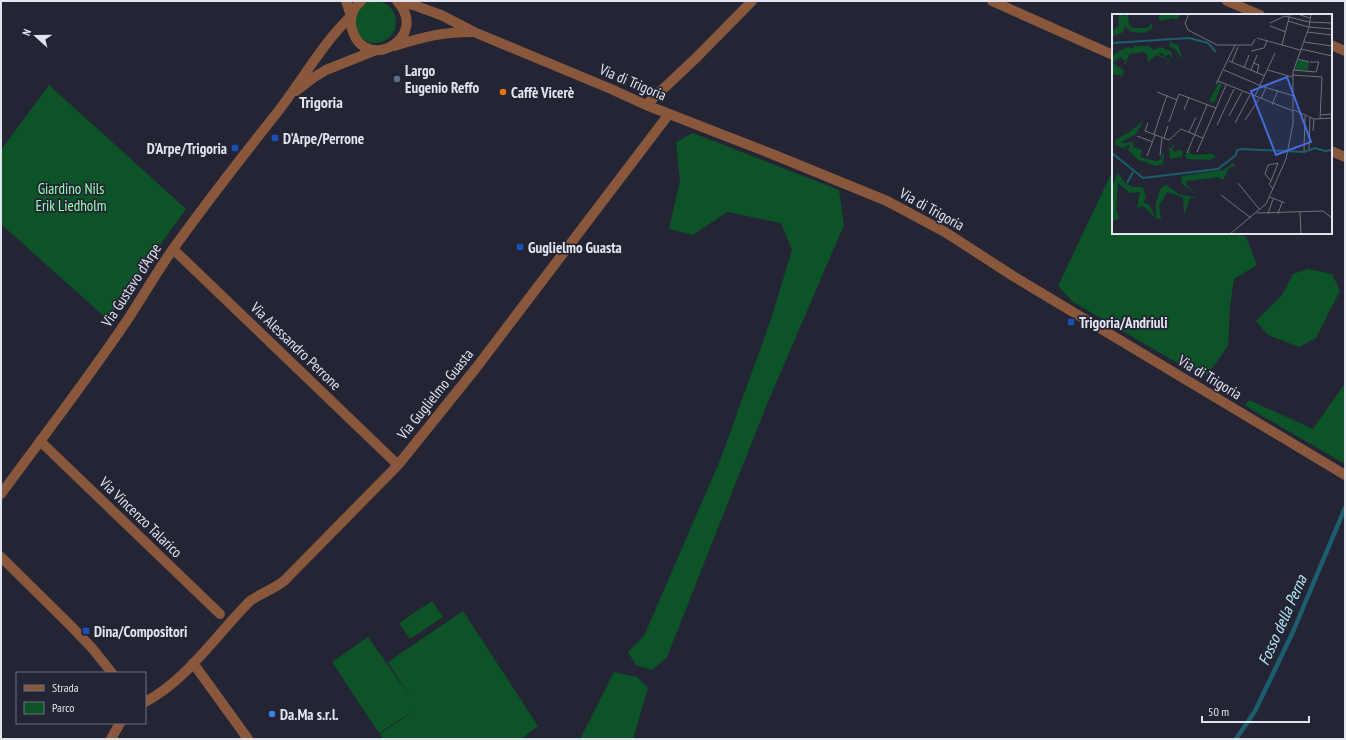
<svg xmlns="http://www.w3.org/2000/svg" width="1346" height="740" font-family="'PT Sans Narrow',sans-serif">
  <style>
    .green { fill: #0c5327 }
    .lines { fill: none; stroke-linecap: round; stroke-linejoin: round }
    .stream { stroke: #1c5d6e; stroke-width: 4.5 }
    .minor { stroke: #89573b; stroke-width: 10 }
    .service-dot { fill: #5c6f8a; stroke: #232534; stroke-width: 1.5 }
    .food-dot { fill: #e8710a; stroke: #232534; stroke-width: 1.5 }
    .transit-dot { fill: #1a4fb4; stroke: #232534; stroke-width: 1.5 }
    .shop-dot { fill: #3f7fe0; stroke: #232534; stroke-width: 1.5 }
    .labels { text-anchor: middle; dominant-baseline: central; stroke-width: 3.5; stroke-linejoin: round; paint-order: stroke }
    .poi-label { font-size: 15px; font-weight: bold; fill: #e2e4ee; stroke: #232534; text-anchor: start }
    .street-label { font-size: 15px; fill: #e2e4ee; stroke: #232534 }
    .park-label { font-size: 15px; fill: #96fdaf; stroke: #232534 }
    .neighbourhood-label { font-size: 16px; font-weight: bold; fill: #e2e4ee; stroke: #232534 }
    .water-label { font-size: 16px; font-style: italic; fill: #b8ecfd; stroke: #232534 }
    .inset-river { fill: none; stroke: #1c5d6e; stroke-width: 2 }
    .inset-road { fill: none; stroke: #6f717e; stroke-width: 1 }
    .view { fill: #446cdc; fill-opacity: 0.15; stroke: #446cdc; stroke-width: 2 }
    .inset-edge { fill: none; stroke: #e2e4ee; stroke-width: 2 }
  </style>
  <rect width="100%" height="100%" fill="#232534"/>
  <path class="green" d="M354 22a21 21 0 1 1 42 0a21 21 0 1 1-42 0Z
    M 49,85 L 186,209 L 107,319 L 1,224 L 1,150 Z
    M 693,133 L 839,190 L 844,225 L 765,409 L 667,657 L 652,670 L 636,665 L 628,652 L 644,636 L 721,458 L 771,319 L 792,250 L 781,223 L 727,212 L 693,235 L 669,229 L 680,181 L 676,142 Z
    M 1111,174 L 1113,175 L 1113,233 L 1235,233 L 1246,237 L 1257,265 L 1234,279 L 1230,307 L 1228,346 L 1207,375 L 1179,364 L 1073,302 L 1058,286 Z
    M 1308,269 L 1332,274 L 1340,291 L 1316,338 L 1299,347 L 1268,335 L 1256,321 L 1282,295 L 1293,274 Z
    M 1345,383 L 1345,464 L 1254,411 L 1245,405 L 1249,400 L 1313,429 Z
    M 432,601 L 443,617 L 410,639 L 399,623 Z
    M 463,611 L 538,726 L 521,739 L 383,739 L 380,734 L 418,708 L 379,733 L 332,662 L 368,637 L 411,698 L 388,662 Z
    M 614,672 L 637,677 L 648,688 L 633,739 L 580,739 Z"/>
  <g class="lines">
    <path class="stream" d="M 1236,739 L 1255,711 L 1292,634 L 1345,508"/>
    <path class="minor" d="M 346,1 L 351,16
      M 361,1 C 353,8 349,18 352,29 C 365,75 431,37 397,1
      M 397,1 L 416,6 L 441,15 L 474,32 L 611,89 L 646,105 L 772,154 L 887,201 L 945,232 L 1013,276 L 1345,475
      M 992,1 L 1113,55
      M 1227,1 L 1260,15
      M 1331,45 L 1345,51
      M 394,46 C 423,37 442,32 472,32
      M 296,91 L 313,78 L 326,70 L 376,50
      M 646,105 L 696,58 L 752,1
      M 1331,151 L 1345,157
      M 173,249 L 398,465
      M 40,441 L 220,614
      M 1,494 C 43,437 86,381 126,322 C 142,298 156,273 173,249 C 206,203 241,158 276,114 C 302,81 321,45 351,16
      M 1,557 L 70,625 L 92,648 L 112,673
      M 193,663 L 248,739
      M 145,702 C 187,680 217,634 250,601 C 261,593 274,589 284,581 L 398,465 L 476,368 L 669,114
      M 111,739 L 120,723"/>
  </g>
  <circle class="service-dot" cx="397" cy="79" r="4"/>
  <circle class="food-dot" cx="503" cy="92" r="4"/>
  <g class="transit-dot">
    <rect x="271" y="134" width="8" height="8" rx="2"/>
    <rect x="231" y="144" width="8" height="8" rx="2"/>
    <rect x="516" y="243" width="8" height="8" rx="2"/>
    <rect x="1067" y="318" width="8" height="8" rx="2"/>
    <rect x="82" y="627" width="8" height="8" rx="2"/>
  </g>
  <circle class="shop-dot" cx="272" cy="714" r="4"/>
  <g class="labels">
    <g class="poi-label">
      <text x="405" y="70">Largo<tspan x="405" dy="17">Eugenio Reffo</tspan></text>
      <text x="511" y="92">Caffè Vicerè</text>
      <text x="283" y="138">D'Arpe/Perrone</text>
      <text x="227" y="148" text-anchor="end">D'Arpe/Trigoria</text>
      <text x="528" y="247">Guglielmo Guasta</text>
      <text x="1079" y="322">Trigoria/Andriuli</text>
      <text x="94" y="631">Dina/Compositori</text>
      <text x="280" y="714">Da.Ma s.r.l.</text>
    </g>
    <g class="street-label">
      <text transform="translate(633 82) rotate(23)">Via di Trigoria</text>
      <text transform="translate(932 209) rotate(29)">Via di Trigoria</text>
      <text transform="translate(131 285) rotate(-57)">Via Gustavo d'Arpe</text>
      <text transform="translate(296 346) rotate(44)">Via Alessandro Perrone</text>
      <text transform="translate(1210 377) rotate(31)">Via di Trigoria</text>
      <text transform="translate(435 394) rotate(-51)">Via Guglielmo Guasta</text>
      <text transform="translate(141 517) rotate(44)">Via Vincenzo Talarico</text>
    </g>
    <g class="park-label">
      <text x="71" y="188">Giardino Nils<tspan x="71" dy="17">Erik Liedholm</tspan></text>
    </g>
    <g class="neighbourhood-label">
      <text x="321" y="102">Trigoria</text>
    </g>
    <g class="water-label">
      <text transform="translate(1282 620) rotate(-66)">Fosso della Perna</text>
    </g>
  </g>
  <g transform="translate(1112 14)">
    <rect width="220" height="220" fill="#232534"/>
    <path d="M 6,0 L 12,2 L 16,0 L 17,10 L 21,14 L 35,14 L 40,9 L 40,15 L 32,19 L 19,18 L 13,12 L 11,18 L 0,23 L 0,17 L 7,12 ZM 47,0 L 69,0 L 64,6 L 61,4 L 50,7 L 47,6 ZM 58,28 L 66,31 L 71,46 L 64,36 L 57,32 ZM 21,32 L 37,32 L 42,36 L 48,33 L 59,37 L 61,45 L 57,40 L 53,43 L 50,39 L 46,40 L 57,46 L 54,56 L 56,46 L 44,41 L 36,48 L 35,40 L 32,38 L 17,40 L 14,50 L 12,49 L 15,45 L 11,46 L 9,43 L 0,49 L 0,43 L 7,37 L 17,33 L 22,35 ZM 186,46 L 197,48 L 196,56 L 183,56 ZM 0,49 L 12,56 L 11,62 L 0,60 ZM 107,68 L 110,70 L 102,89 L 97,87 ZM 32,106 L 24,120 L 8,129 L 22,128 L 21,133 L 30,136 L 28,143 L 43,147 L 48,146 L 52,137 L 51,150 L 43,152 L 25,145 L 16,136 L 19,130 L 11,134 L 4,131 L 3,126 L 19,117 ZM 64,129 L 60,135 L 64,139 L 65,136 L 71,137 L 70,143 L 58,145 L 57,135 ZM 77,136 L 80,141 L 101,140 L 104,143 L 98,146 L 75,145 L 73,142 ZM 121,149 L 123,152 L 117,154 L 111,166 L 106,163 L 75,167 L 74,170 L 84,180 L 70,170 L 69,162 L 111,156 ZM 6,159 L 13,169 L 20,173 L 31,173 L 34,184 L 31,188 L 37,191 L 44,204 L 31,192 L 25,194 L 28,178 L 18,179 L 6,169 L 4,195 L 7,204 L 0,208 L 1,170 ZM 54,171 L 67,180 L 85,184 L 78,184 L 72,201 L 71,183 L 55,178 L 47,192 L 49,205 L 44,204 L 44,188 L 49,174 Z" fill="#0c5327"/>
    <path class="inset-river" d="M 0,29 L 77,24 L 96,29 L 104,38M 0,139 L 31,164 L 106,155 L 124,141 L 125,136 L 130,135 L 192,138 L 203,134 L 213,137 L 220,136M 15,169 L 21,158"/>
    <path class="inset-road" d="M 77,0 L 73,9 L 76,16 L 105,31 L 140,31 L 143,25M 185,0 L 198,4M 176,7 L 196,13M 158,9 L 173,2 L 197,8 L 220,9M 158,12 L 174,18M 197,13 L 220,15M 195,18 L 220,21M 145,24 L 188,36M 192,28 L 220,32M 170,31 L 178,0M 189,35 L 220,42M 139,37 L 152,34 L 155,27M 185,45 L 197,48M 117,47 L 153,62M 120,48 L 126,33M 198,48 L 207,48 L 204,58M 141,49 L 147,51 L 145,59M 132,54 L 137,41M 112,56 L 149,72 L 182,82M 139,56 L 145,41M 156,56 L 180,63M 181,56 L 204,58M 180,61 L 210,63 L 208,105M 106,67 L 181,97M 104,70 L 123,31M 45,78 L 65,86M 143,82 L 163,39M 149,85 L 154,73M 160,91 L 166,76M 72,96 L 77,83M 182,96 L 202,105 L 220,104M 208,101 L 220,100M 117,102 L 130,78M 133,106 L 147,85M 57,108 L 67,80 L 104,94M 36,109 L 33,117 L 57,126 L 69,115 L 91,124M 123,109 L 138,81M 105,111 L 122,75M 201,117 L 202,105M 77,118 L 84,103M 42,120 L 55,81M 25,122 L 41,128M 52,124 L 56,112M 197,135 L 198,104M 192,137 L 193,102M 85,138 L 114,71M 75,139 L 95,91M 35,142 L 43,121M 48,142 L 50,123M 159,167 L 153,160 L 156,151 L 166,149 L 159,167 L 157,170 L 161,175M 126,169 L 148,196M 109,181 L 139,204M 158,183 L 173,189M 188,198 L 189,220M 145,199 L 211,197 L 220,204M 156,200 L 161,185M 166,200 L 170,188M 118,220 L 154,190 L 174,145 L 181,110 L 181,58 L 197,13 L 199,0"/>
    <path class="view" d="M 175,63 L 199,128 L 164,141 L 139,77 Z"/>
    <rect width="220" height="220" class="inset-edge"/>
  </g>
  <rect width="1346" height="740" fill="none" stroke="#e2e4ee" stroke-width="4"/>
  <rect x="16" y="672" width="130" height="52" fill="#232534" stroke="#6f717e"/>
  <rect x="24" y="685" width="20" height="6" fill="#89573b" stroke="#6f717e"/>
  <text x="52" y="692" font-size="12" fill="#e2e4ee">Strada</text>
  <rect x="24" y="702" width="20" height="12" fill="#0c5327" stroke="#6f717e"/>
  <text x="52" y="712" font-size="12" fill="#e2e4ee">Parco</text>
  <g transform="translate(36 36) rotate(291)" stroke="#232534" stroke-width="3" paint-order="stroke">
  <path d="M0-3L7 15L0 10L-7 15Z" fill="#e2e4ee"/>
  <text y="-6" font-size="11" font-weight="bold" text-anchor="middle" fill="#e2e4ee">N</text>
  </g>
  <path d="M1202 716v6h107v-6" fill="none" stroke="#e2e4ee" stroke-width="2"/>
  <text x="1208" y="716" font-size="12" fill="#e2e4ee" stroke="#232534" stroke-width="3" paint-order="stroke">50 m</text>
</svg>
